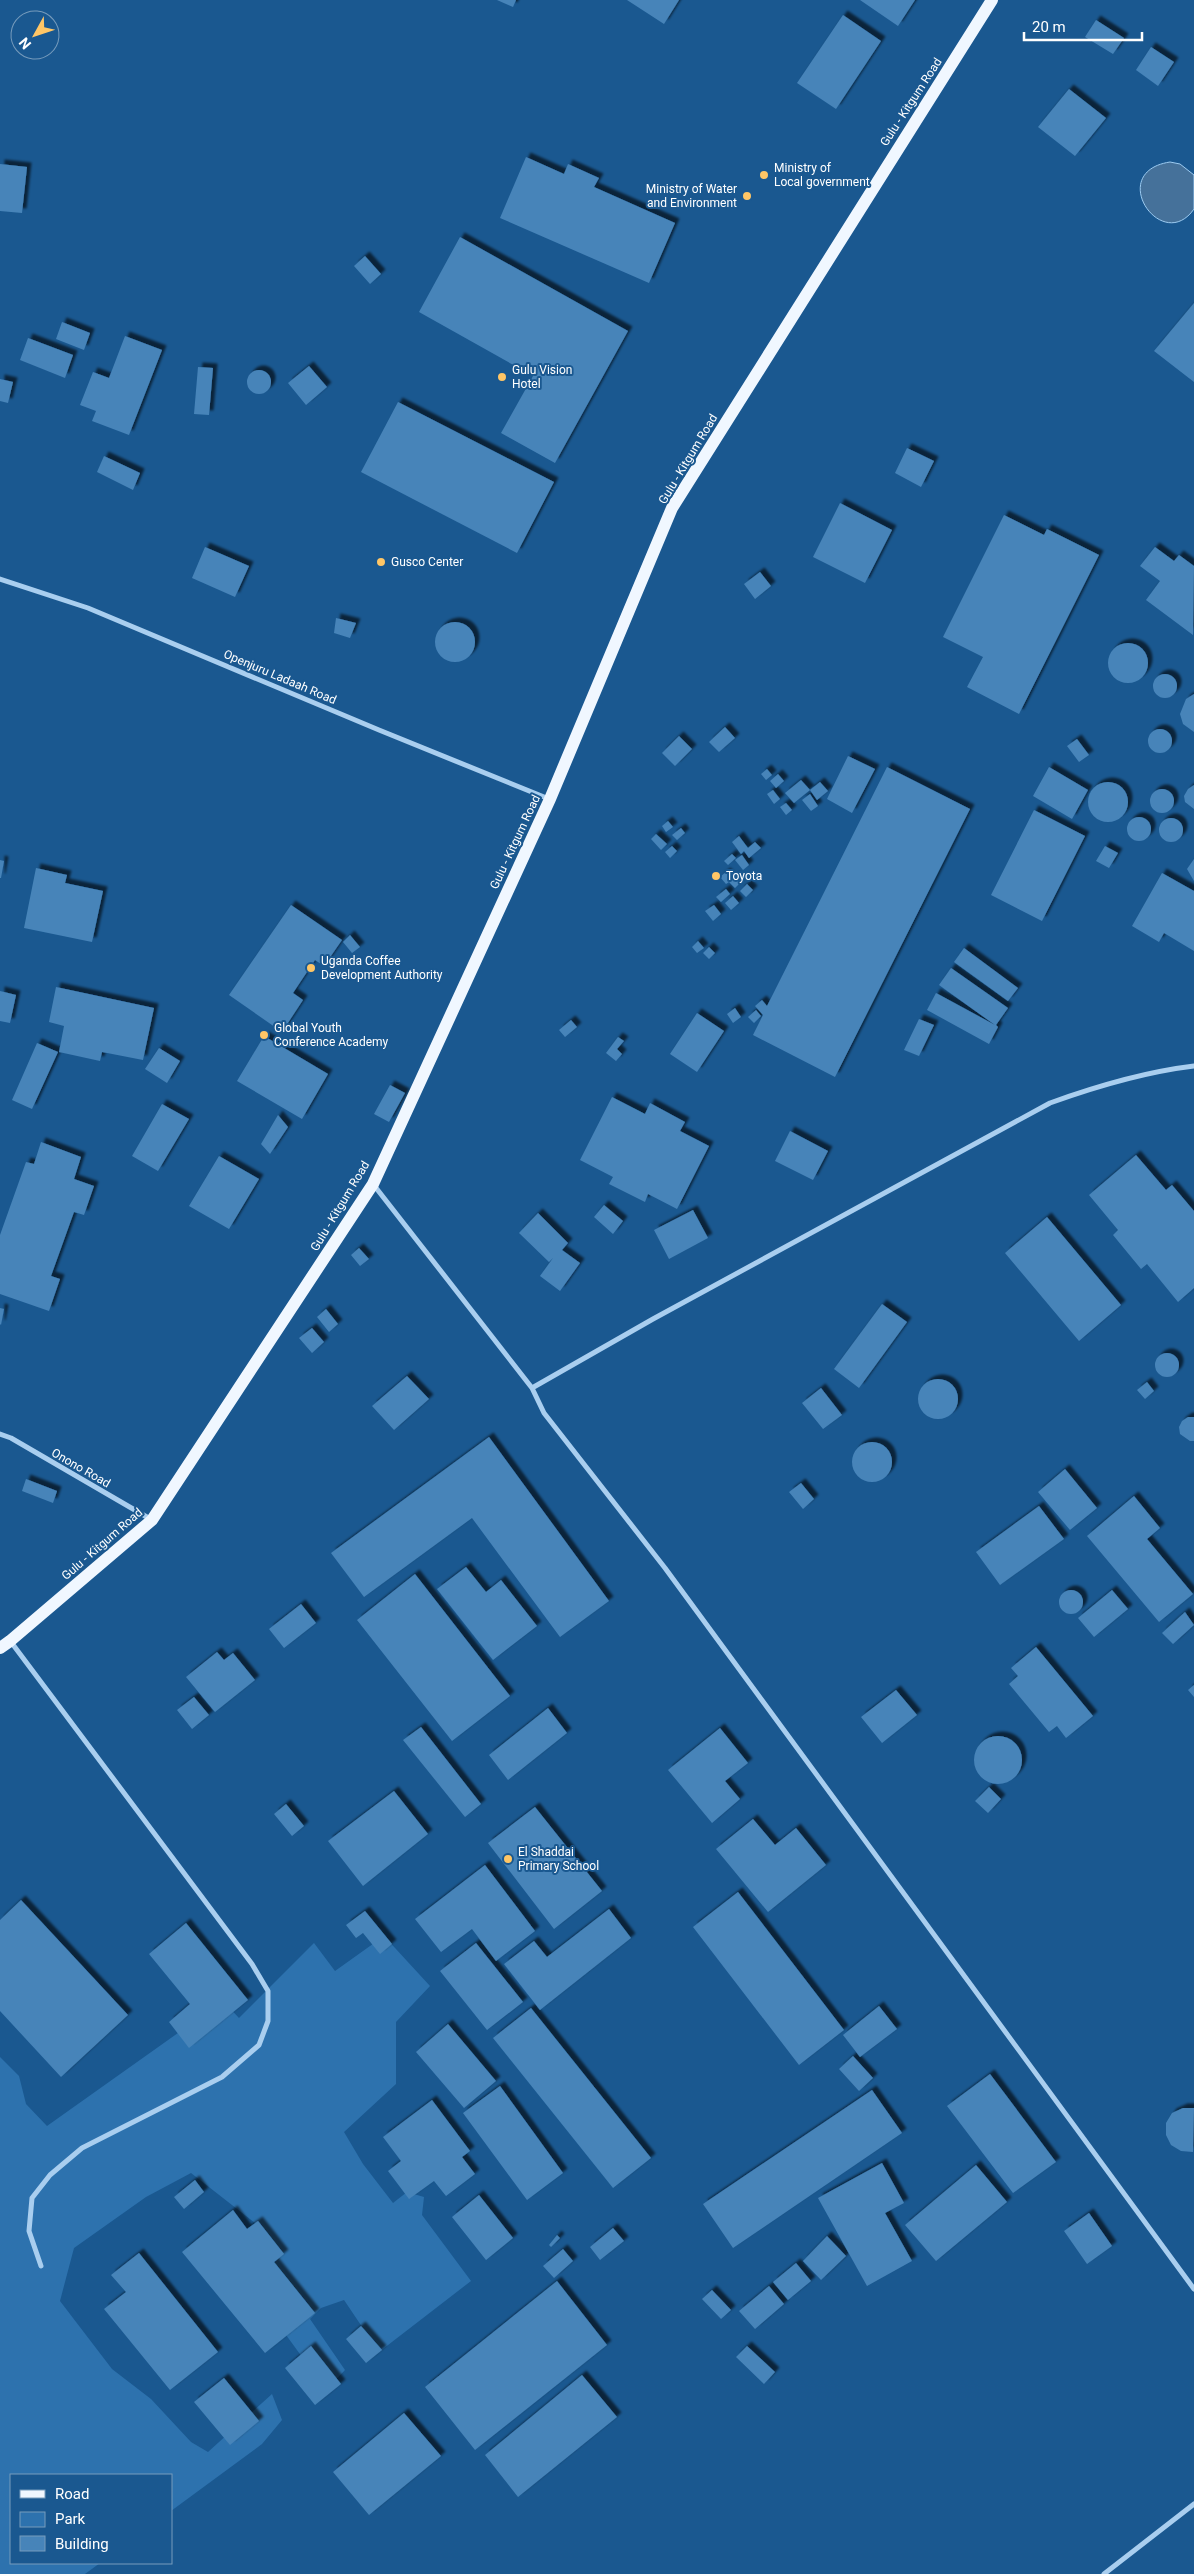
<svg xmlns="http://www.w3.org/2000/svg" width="1194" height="2574" font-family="Roboto,sans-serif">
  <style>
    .green { fill: #2d72ae }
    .water { fill: #45719a; stroke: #9ccbf1 }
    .building { fill: #4784b9; filter: url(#shadow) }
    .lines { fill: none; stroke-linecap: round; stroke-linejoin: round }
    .minor { stroke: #a9ceef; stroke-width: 5 }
    .primary { stroke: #f0f7ff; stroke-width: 12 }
    .poi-dot { fill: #ffc666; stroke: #1a5890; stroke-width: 2 }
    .labels { text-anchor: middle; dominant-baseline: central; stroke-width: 4; stroke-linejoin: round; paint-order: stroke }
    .street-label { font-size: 12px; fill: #fff; stroke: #1a5890 }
    .poi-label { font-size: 12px; fill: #fff; stroke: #1a5890; text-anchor: start }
  </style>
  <defs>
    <filter id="shadow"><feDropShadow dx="4.5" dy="-4.5" stdDeviation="1" flood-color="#0009"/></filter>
  </defs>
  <rect width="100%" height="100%" fill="#1a5890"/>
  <path class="green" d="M 384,1936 L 430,1986 L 396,2022 L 396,2084 L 344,2132 L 363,2164 L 393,2203 L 407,2192 L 424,2197 L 422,2215 L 471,2281 L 379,2352 L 344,2300 L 321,2308 L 310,2319 L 345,2370 L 326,2390 L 273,2317 L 253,2248 L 255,2223 L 191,2173 L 146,2197 L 74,2248 L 60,2301 L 112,2369 L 151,2399 L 191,2442 L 208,2452 L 272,2394 L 282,2420 L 262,2444 L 171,2511 L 171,2475 L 11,2475 L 11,2563 L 100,2563 L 85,2574 L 0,2574 L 0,2057 L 19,2076 L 26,2104 L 47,2126 L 223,2001 L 239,2018 L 314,1943 L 335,1971 Z"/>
  <path class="water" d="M 1170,162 L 1180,164 L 1194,175 L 1194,209 C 1162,255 1105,172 1170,162 Z"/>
  <path class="building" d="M 497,0 L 516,0 L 513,7 Z
    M 627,0 L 679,0 L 664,24 Z
    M 860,0 L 915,0 L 898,26 Z
    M 843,15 L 881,41 L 836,109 L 797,83 Z
    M 1096,20 L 1124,38 L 1113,54 L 1085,37 Z
    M 1151,47 L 1174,62 L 1158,86 L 1136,70 Z
    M 1069,89 L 1106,118 L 1075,156 L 1038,127 Z
    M 526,157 L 564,174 L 568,164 L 599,178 L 594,187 L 675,223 L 649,283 L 500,218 Z
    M 0,164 L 27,167 L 22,213 L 0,211 Z
    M 460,237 L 628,331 L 555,463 L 501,433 L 533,376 L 419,312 Z
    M 365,256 L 381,274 L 370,284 L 354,266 Z
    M 1194,303 L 1194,382 L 1154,351 Z
    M 62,322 L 90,333 L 84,350 L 56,339 Z
    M 125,336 L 162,350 L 129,435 L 92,421 L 96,411 L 80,405 L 93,372 L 109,378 Z
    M 28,338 L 73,355 L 65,378 L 20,360 Z
    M 309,366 L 327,387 L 306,405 L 288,383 Z
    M 198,367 L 213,368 L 209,415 L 194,414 Z
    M247 382a12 12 0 1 1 24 0a12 12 0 1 1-24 0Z
    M 0,379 L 13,382 L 8,403 L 0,401 Z
    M 398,402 L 554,482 L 517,553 L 361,472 Z
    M 907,448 L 934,461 L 921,487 L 895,473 Z
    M 104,456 L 140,473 L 133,490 L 97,472 Z
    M 840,503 L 892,530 L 865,583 L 813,557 Z
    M 1004,515 L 1044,535 L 1047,529 L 1099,555 L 1019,714 L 967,687 L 983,657 L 943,637 Z
    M 205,547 L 249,566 L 235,597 L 192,578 Z
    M 1155,547 L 1174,561 L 1179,555 L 1194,566 L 1193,635 L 1146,600 L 1160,581 L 1140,566 Z
    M 760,572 L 771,586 L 755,599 L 744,584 Z
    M 336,618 L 356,623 L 350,638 L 334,633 Z
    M435 642a20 20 0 1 1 40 0a20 20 0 1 1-40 0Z
    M1108 663a20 20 0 1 1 40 0a20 20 0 1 1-40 0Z
    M1153 686a12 12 0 1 1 24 0a12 12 0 1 1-24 0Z
    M 1194,694 L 1194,732 L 1183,724 L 1180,714 L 1186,699 Z
    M 725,727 L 735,738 L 719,752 L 709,742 Z
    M1148 741a12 12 0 1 1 24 0a12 12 0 1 1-24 0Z
    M 679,736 L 692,749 L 675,766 L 662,753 Z
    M 1077,739 L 1089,755 L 1079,762 L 1067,746 Z
    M 848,756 L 875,769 L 852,813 L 827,799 Z
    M 887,767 L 970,809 L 835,1077 L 753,1035 L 763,1015 L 755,1006 L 762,1000 L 767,1006 Z
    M 1049,767 L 1088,790 L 1072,819 L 1033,796 Z
    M 767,769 L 772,775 L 766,780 L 761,774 Z
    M 778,774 L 784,781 L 776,788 L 770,781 Z
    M 801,780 L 810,790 L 794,803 L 785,793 Z
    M1088 802a20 20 0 1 1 40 0a20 20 0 1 1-40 0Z
    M 820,782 L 828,791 L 817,800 L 810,790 Z
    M 1194,785 L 1194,809 L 1185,802 L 1184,796 L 1188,789 Z
    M1150 801a12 12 0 1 1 24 0a12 12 0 1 1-24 0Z
    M 773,790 L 780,799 L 774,804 L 767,794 Z
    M 810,794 L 818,806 L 811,811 L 802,800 Z
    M 786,803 L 792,810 L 786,815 L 780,807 Z
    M 1034,810 L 1085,836 L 1042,921 L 991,895 Z
    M1127 829a12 12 0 1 1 24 0a12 12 0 1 1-24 0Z
    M1159 830a12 12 0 1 1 24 0a12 12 0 1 1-24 0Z
    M 668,821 L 673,827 L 666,832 L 662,826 Z
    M 681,828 L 685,833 L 677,840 L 672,835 Z
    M 656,834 L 667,844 L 661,850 L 651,839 Z
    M 739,836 L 748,848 L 755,842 L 761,848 L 749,858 L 744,851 L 741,854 L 732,842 Z
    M 672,846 L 677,851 L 670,858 L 665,852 Z
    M 1105,846 L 1118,853 L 1109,868 L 1096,861 Z
    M 732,854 L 736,858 L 728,865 L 724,861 Z
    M 742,855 L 749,865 L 743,870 L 735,860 Z
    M 1194,859 L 1194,881 L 1187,869 Z
    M 0,860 L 4,861 L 1,878 L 0,878 Z
    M 36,868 L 67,875 L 65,883 L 103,891 L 92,942 L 24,928 Z
    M 726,872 L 732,879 L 735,876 L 741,882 L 735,888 L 729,882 L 726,884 L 720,877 Z
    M 1162,873 L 1194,891 L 1194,951 L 1164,933 L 1159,942 L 1132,926 Z
    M 747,884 L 753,890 L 746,897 L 740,891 Z
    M 726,889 L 730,894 L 721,902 L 716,897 Z
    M 733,896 L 739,903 L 731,910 L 725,903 Z
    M 291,905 L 342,940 L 324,966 L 315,960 L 293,993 L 303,1000 L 282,1032 L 229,995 Z
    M 714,905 L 721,914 L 713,921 L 705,911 Z
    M 350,935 L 360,947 L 352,953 L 343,942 Z
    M 698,941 L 704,948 L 697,953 L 692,947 Z
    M 709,947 L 715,953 L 709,959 L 703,953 Z
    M 964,948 L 1018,988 L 1008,1001 L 954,962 Z
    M 951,968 L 1008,1008 L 996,1025 L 998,1027 L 989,1044 L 927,1010 L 936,993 L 995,1025 L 939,985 Z
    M 56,987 L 154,1008 L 143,1060 L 102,1052 L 100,1061 L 59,1052 L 64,1026 L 49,1022 Z
    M 0,991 L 16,995 L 10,1023 L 0,1021 Z
    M 735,1008 L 741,1017 L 733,1023 L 727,1014 Z
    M 756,1010 L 761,1016 L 754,1023 L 748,1017 Z
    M 697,1013 L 724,1031 L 697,1072 L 670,1054 Z
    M 919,1019 L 934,1025 L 919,1056 L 904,1050 Z
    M 571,1020 L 577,1027 L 565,1037 L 559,1030 Z
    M 264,1036 L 328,1074 L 302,1119 L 237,1081 Z
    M 618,1037 L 624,1041 L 617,1049 L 622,1054 L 616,1061 L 606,1053 Z
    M 37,1043 L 58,1052 L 32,1109 L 12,1100 Z
    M 159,1048 L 180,1061 L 167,1083 L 145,1069 Z
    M 390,1085 L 405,1093 L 389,1122 L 374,1114 Z
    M 612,1097 L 645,1114 L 650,1103 L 685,1122 L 680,1131 L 709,1146 L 677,1209 L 648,1194 L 645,1202 L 609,1184 L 613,1177 L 580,1160 Z
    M 162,1104 L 189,1119 L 158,1171 L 132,1156 Z
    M 278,1115 L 288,1127 L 270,1154 L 261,1144 Z
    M 790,1131 L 828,1151 L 813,1180 L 775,1161 Z
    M 41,1142 L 81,1157 L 74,1179 L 94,1186 L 84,1215 L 74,1212 L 51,1276 L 60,1279 L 49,1311 L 0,1294 L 0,1235 L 26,1162 L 34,1164 Z
    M 1136,1155 L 1166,1190 L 1172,1185 L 1194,1211 L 1194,1288 L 1178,1302 L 1147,1264 L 1141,1269 L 1113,1235 L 1118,1230 L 1089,1195 Z
    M 219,1156 L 259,1179 L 229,1229 L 189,1206 Z
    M 604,1205 L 623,1221 L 613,1234 L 594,1217 Z
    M 693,1210 L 708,1238 L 669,1259 L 654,1230 Z
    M 538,1213 L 568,1243 L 562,1250 L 580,1263 L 560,1291 L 540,1276 L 553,1258 L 549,1262 L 519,1233 Z
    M 1047,1217 L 1121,1305 L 1079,1341 L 1005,1253 Z
    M 359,1248 L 369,1259 L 360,1266 L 351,1255 Z
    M 882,1304 L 907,1322 L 859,1388 L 834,1369 Z
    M 0,1308 L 4,1309 L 1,1325 L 0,1324 Z
    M 326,1309 L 338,1324 L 329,1332 L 317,1317 Z
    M 312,1328 L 324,1342 L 312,1353 L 299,1338 Z
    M1155 1365a12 12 0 1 1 24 0a12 12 0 1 1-24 0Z
    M 407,1376 L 429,1399 L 394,1430 L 372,1406 Z
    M918 1399a20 20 0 1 1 40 0a20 20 0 1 1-40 0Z
    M 1147,1382 L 1154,1391 L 1145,1399 L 1137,1390 Z
    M 821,1388 L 842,1415 L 823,1429 L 802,1403 Z
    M 1188,1417 L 1194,1417 L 1194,1441 L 1190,1441 L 1180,1434 L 1179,1427 L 1182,1421 Z
    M 489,1437 L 609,1601 L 560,1637 L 472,1518 L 364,1597 L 331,1553 Z
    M852 1462a20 20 0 1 1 40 0a20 20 0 1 1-40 0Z
    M 1065,1469 L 1097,1508 L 1070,1530 L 1038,1492 Z
    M 26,1479 L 57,1491 L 53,1503 L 22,1491 Z
    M 801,1483 L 814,1499 L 803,1509 L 789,1492 Z
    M 1134,1496 L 1160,1528 L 1147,1539 L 1193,1594 L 1159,1622 L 1087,1536 Z
    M 1039,1506 L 1064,1539 L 1000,1585 L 976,1552 Z
    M 466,1567 L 486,1592 L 501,1580 L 537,1626 L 493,1660 L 437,1589 Z
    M 415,1574 L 510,1696 L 452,1741 L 357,1620 Z
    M 1112,1590 L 1128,1609 L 1094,1637 L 1078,1618 Z
    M1059 1602a12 12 0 1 1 24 0a12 12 0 1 1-24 0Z
    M 301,1604 L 316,1623 L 284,1648 L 269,1629 Z
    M 1185,1612 L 1194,1625 L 1173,1644 L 1162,1633 Z
    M 1036,1647 L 1093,1716 L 1066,1738 L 1057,1726 L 1049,1732 L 1009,1684 L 1018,1676 L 1011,1668 Z
    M 217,1652 L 224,1660 L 233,1653 L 255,1680 L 215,1712 L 186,1677 Z
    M 1194,1685 L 1194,1697 L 1188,1690 Z
    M 896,1690 L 917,1715 L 882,1743 L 861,1717 Z
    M 194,1697 L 209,1715 L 192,1729 L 177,1710 Z
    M 548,1708 L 567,1733 L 508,1780 L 489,1755 Z
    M 421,1727 L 481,1804 L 465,1817 L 403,1740 Z
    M 720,1728 L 748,1763 L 725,1781 L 740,1799 L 712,1823 L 668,1770 Z
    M974 1760a24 24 0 1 1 48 0a24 24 0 1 1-48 0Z
    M 989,1787 L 1001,1799 L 988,1813 L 975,1801 Z
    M 394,1791 L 428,1834 L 363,1886 L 328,1841 Z
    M 286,1804 L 304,1826 L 292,1836 L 274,1814 Z
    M 535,1807 L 602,1891 L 554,1929 L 488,1843 Z
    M 753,1819 L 775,1845 L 796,1828 L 826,1865 L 768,1912 L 716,1849 Z
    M 485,1865 L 535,1931 L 496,1961 L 472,1929 L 441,1952 L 415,1919 Z
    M 738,1892 L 844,2030 L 799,2065 L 693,1927 Z
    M 21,1900 L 128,2015 L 61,2077 L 0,2011 L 0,1920 Z
    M 609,1909 L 631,1938 L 540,2010 L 504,1964 L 534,1941 L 547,1957 Z
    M 365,1911 L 392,1944 L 380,1954 L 363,1933 L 356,1938 L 346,1925 Z
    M 186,1923 L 248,2000 L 189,2048 L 169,2022 L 190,2004 L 149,1954 Z
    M 476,1943 L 523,2002 L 487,2030 L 440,1971 Z
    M 879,2006 L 897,2029 L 860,2057 L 843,2035 Z
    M 531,2008 L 651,2158 L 613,2188 L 493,2038 Z
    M 448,2024 L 496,2081 L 464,2108 L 416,2052 Z
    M 853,2056 L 873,2078 L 859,2091 L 839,2069 Z
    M 990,2074 L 1056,2162 L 1013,2193 L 947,2106 Z
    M 500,2086 L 563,2173 L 527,2200 L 463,2113 Z
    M 872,2090 L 902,2133 L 733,2248 L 703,2204 Z
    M 432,2100 L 470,2151 L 462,2157 L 475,2174 L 446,2196 L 434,2181 L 409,2199 L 388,2171 L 401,2161 L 383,2137 Z
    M 1183,2108 L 1194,2108 L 1193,2152 L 1181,2151 L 1171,2145 L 1166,2135 L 1166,2123 L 1172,2113 Z
    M 882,2163 L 904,2203 L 885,2213 L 912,2261 L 867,2286 L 818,2198 Z
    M 976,2165 L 1007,2202 L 936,2261 L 905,2225 Z
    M 195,2180 L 204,2192 L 184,2209 L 174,2197 Z
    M 479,2195 L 513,2238 L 486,2260 L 452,2217 Z
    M 233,2210 L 247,2229 L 258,2221 L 284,2254 L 274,2262 L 315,2313 L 265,2353 L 182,2252 Z
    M 1089,2213 L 1112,2246 L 1087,2264 L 1064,2231 Z
    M 613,2228 L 624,2241 L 600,2260 L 590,2247 Z
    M 557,2235 L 560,2238 L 551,2247 L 549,2245 Z
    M 827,2236 L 846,2256 L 821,2280 L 803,2261 Z
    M 563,2249 L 573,2261 L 554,2278 L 543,2266 Z
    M 139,2253 L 218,2352 L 170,2390 L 104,2309 L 126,2292 L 111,2275 Z
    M 796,2263 L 811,2281 L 788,2300 L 773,2282 Z
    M 557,2281 L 607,2345 L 475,2450 L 425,2387 Z
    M 769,2286 L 784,2304 L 755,2329 L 739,2311 Z
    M 712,2290 L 731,2310 L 721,2319 L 702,2299 Z
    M 361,2326 L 382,2350 L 366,2363 L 346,2339 Z
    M 311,2346 L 341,2384 L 315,2405 L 285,2368 Z
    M 747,2346 L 775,2372 L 764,2384 L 736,2357 Z
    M 582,2375 L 617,2417 L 518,2497 L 485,2455 Z
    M 224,2378 L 259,2421 L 230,2445 L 194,2402 Z
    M 404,2413 L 441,2456 L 369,2515 L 333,2472 Z"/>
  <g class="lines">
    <path class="minor" d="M 0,579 L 88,608 L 379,730 L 549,799
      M 373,1184 L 532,1388 L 544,1413 L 665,1568 L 1194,2289
      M 532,1388 L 653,1319 L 1050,1103 C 1097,1086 1144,1072 1194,1066
      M 0,1434 L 11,1438 L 152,1520
      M 11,1642 L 252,1964 L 268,1991 L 268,2021 L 259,2045 L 222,2077 L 82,2148 L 50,2175 L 32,2198 L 29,2231 L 41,2266
      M 1104,2574 L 1194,2504"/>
    <path class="primary" d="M 0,1648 L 10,1641 L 152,1520 L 373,1184 L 550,799 L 672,508 L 992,0"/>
  </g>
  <g class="poi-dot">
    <circle cx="764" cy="175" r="5"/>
    <circle cx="747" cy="196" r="5"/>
    <circle cx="502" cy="377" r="5"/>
    <circle cx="381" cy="562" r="5"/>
    <circle cx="716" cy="876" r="5"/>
    <circle cx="311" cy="968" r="5"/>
    <circle cx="264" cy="1035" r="5"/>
    <circle cx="508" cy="1859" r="5"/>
  </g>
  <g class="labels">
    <g class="street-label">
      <text transform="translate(911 102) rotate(-57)">Gulu - Kitgum Road</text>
      <text transform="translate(688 459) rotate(-59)">Gulu - Kitgum Road</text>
      <text transform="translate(280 677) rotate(23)">Openjuru Ladaah Road</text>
      <text transform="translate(515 842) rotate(-65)">Gulu - Kitgum Road</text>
      <text transform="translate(340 1206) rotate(-59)">Gulu - Kitgum Road</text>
      <text transform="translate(81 1468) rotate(30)">Onono Road</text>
      <text transform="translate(102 1544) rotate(-41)">Gulu - Kitgum Road</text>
    </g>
    <g class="poi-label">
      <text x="774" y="168">Ministry of<tspan x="774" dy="14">Local government</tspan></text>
      <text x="737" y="189" text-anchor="end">Ministry of Water<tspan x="737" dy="14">and Environment</tspan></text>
      <text x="512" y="370">Gulu Vision<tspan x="512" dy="14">Hotel</tspan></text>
      <text x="391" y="562">Gusco Center</text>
      <text x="726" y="876">Toyota</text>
      <text x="321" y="961">Uganda Coffee<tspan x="321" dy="14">Development Authority</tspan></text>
      <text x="274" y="1028">Global Youth<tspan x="274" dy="14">Conference Academy</tspan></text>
      <text x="518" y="1852">El Shaddai<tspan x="518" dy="14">Primary School</tspan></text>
    </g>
  </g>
  <rect x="10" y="2474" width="162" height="90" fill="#1a5890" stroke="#769bbc"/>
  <rect x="20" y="2490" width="25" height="8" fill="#f0f7ff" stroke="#769bbc"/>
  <text x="55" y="2499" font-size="15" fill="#ffffff">Road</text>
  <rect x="20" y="2512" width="25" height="15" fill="#2d72ae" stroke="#769bbc"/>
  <text x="55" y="2524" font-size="15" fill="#ffffff">Park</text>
  <rect x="20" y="2536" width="25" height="15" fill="#4784b9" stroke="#769bbc"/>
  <text x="55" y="2549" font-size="15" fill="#ffffff">Building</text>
  <g transform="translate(35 35) rotate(230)"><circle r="24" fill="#1a5890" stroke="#769bbc"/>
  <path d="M0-4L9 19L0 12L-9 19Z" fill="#ffc666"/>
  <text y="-8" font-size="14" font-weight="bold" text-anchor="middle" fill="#ffffff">N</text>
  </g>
  <path d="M1024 32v8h118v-8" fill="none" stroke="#ffffff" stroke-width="2.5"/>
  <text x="1032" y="32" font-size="15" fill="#ffffff" stroke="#1a5890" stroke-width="4" paint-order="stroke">20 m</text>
</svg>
